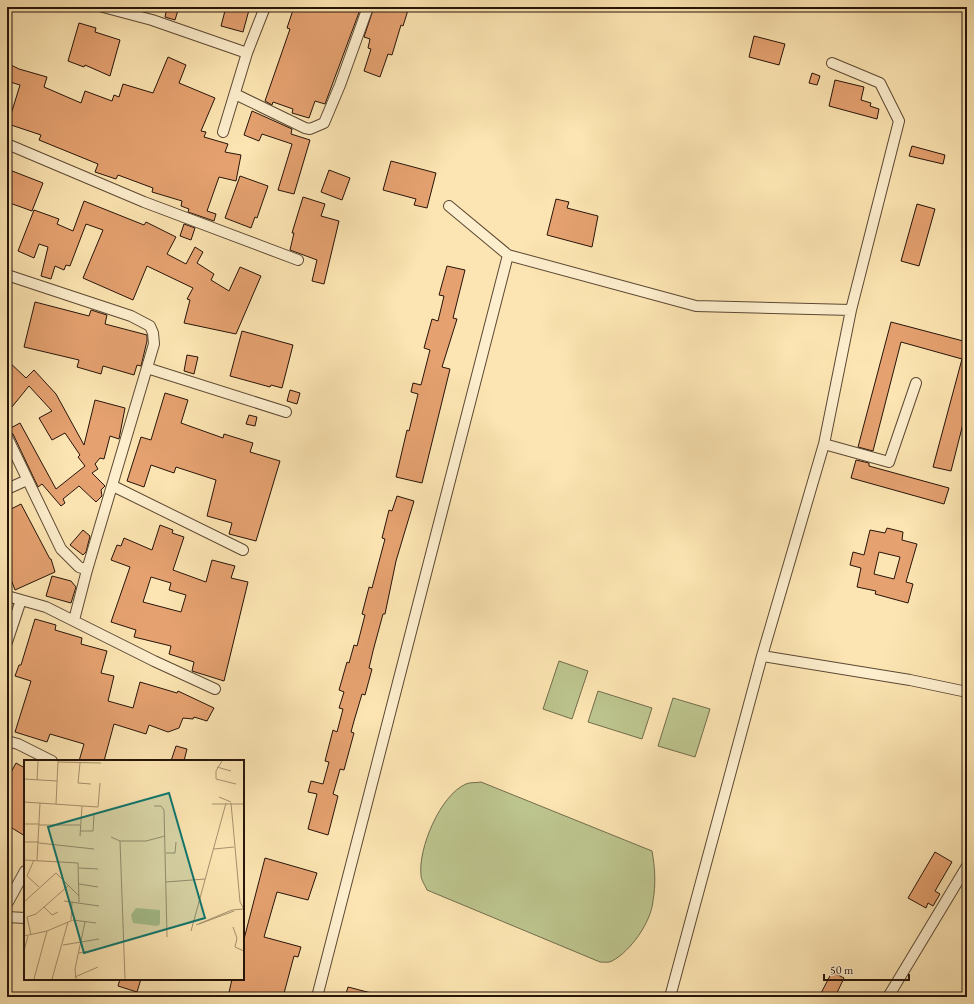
<svg xmlns="http://www.w3.org/2000/svg" width="974" height="1004" font-family="'EB Garamond',serif">
  <style>
    .green { fill: #bdc58e; stroke: #726c4c }
    .building { fill: #e5a170; stroke: #261409; fill-rule: evenodd }
    .lines { fill: none; stroke-linecap: round; stroke-linejoin: round }
    .street-casing { stroke: #5c4833; stroke-width: 12 }
    .street { stroke: #fdeecd; stroke-width: 10 }
    .inset-road { fill: none; stroke: #a6916e; stroke-width: 1 }
    .view { fill: #0f766e; fill-opacity: 0.15; stroke: #0f766e; stroke-width: 2 }
    .inset-edge { fill: none; stroke: #261409; stroke-width: 2 }
  </style>
  <rect width="100%" height="100%" fill="#fce5b2"/>
  <filter id="stains"><feTurbulence type="fractalNoise" baseFrequency=".005" numOctaves="4"/><feColorMatrix values="0 0 0 0 .2 0 0 0 0 .09 0 0 0 0 .02 0 0 0 .5 -.17"/></filter>
  <radialGradient id="worn" r=".72"><stop offset=".6" stop-color="#630" stop-opacity="0"/><stop offset="1" stop-color="#630" stop-opacity=".3"/></radialGradient>
  <path class="green" d="M 559,661 L 588,671 L 572,719 L 543,709 Z
    M 598,691 L 652,708 L 642,739 L 588,722 Z
    M 673,698 L 710,709 L 695,757 L 658,746 Z
    M 481,782 L 652,851 C 655,868 656,884 653,901 C 651,922 631,951 612,961 C 609,963 604,962 600,962 L 427,890 C 425,885 421,880 421,875 C 418,849 440,795 466,784 C 470,782 476,783 481,782 Z"/>
  <path class="building" d="M 167,7 L 179,7 L 175,20 L 165,17 Z
    M 226,7 L 239,7 L 249,10 L 243,32 L 221,26 Z
    M 294,7 L 361,7 L 325,104 L 315,101 L 309,118 L 292,113 L 293,109 L 273,102 L 272,105 L 265,101 L 290,29 L 287,28 Z
    M 374,7 L 409,7 L 403,26 L 401,25 L 392,55 L 388,54 L 380,77 L 364,71 L 371,49 L 368,48 L 370,39 L 364,37 Z
    M 79,23 L 96,28 L 95,32 L 120,40 L 110,76 L 85,65 L 84,67 L 68,61 Z
    M 754,36 L 785,44 L 779,65 L 749,57 Z
    M 168,57 L 186,65 L 179,83 L 215,98 L 201,131 L 206,132 L 204,137 L 228,144 L 225,152 L 241,155 L 236,181 L 219,177 L 207,211 L 216,214 L 214,221 L 188,212 L 189,209 L 181,206 L 182,201 L 152,192 L 153,188 L 118,175 L 116,179 L 95,172 L 98,164 L 39,140 L 41,135 L 8,124 L 20,85 L 7,81 L 7,63 L 19,69 L 47,77 L 44,87 L 81,103 L 85,91 L 112,101 L 114,95 L 119,97 L 123,84 L 153,93 Z
    M 812,73 L 820,76 L 817,85 L 809,83 Z
    M 835,80 L 864,87 L 861,100 L 871,103 L 870,106 L 879,109 L 877,119 L 829,106 Z
    M 252,111 L 292,129 L 291,134 L 310,140 L 294,194 L 278,190 L 292,144 L 262,134 L 259,141 L 244,135 Z
    M 912,146 L 945,155 L 943,164 L 909,156 Z
    M 391,161 L 436,173 L 427,208 L 414,205 L 416,199 L 383,190 Z
    M 7,169 L 43,183 L 32,211 L 7,202 Z
    M 329,170 L 350,178 L 342,200 L 321,192 Z
    M 240,176 L 268,186 L 257,218 L 255,217 L 251,228 L 225,218 Z
    M 303,197 L 325,204 L 321,216 L 339,221 L 324,284 L 312,281 L 317,260 L 290,250 L 294,233 L 292,233 Z
    M 556,199 L 569,202 L 567,208 L 598,216 L 592,247 L 547,235 Z
    M 84,201 L 144,225 L 146,222 L 176,237 L 167,254 L 186,264 L 195,247 L 203,252 L 197,263 L 214,274 L 211,280 L 229,291 L 240,267 L 261,276 L 236,334 L 184,323 L 190,300 L 187,299 L 193,288 L 147,266 L 133,300 L 83,278 L 103,230 L 86,224 L 70,266 L 66,265 L 64,270 L 55,266 L 51,279 L 41,276 L 48,247 L 39,244 L 34,258 L 18,251 L 34,210 L 59,219 L 57,224 L 73,231 Z
    M 917,204 L 935,209 L 919,266 L 901,261 Z
    M 184,224 L 195,228 L 191,240 L 180,236 Z
    M 447,266 L 465,270 L 453,318 L 457,319 L 442,367 L 450,369 L 422,483 L 396,477 L 407,430 L 409,431 L 418,394 L 411,392 L 413,383 L 421,385 L 430,350 L 424,348 L 432,319 L 438,321 L 444,296 L 439,295 Z
    M 35,302 L 89,316 L 91,310 L 107,315 L 105,324 L 147,335 L 147,341 L 141,366 L 137,365 L 134,375 L 103,366 L 101,374 L 77,367 L 79,360 L 24,347 Z
    M 891,322 L 967,342 L 967,408 L 951,471 L 933,467 L 962,359 L 901,342 L 873,451 L 858,447 Z
    M 242,331 L 293,345 L 282,388 L 271,385 L 270,387 L 230,376 Z
    M 187,355 L 198,357 L 194,374 L 184,371 Z
    M 7,360 L 26,378 L 34,370 L 56,394 L 84,445 L 95,400 L 125,408 L 119,439 L 110,436 L 104,459 L 100,458 L 95,464 L 98,469 L 92,473 L 105,486 L 101,490 L 102,496 L 96,502 L 79,486 L 63,499 L 65,503 L 61,506 L 42,484 L 38,487 L 13,434 L 7,430 L 20,423 L 56,489 L 85,466 L 78,457 L 80,455 L 65,433 L 52,440 L 39,418 L 52,411 L 29,386 L 7,413 Z
    M 290,390 L 300,393 L 297,404 L 287,401 Z
    M 165,393 L 188,400 L 181,423 L 223,438 L 224,434 L 253,443 L 250,452 L 280,461 L 256,541 L 229,534 L 232,523 L 207,516 L 216,480 L 176,467 L 174,473 L 151,465 L 144,487 L 127,481 L 141,437 L 151,440 Z
    M 249,415 L 257,417 L 255,426 L 246,424 Z
    M 856,460 L 869,463 L 869,466 L 949,488 L 944,504 L 851,478 Z
    M 397,496 L 414,501 L 396,561 L 385,614 L 383,614 L 373,651 L 369,668 L 372,669 L 365,695 L 362,694 L 354,721 L 351,732 L 354,733 L 344,770 L 340,769 L 339,773 L 333,794 L 338,796 L 328,835 L 308,829 L 317,794 L 308,792 L 311,781 L 323,784 L 329,762 L 325,761 L 333,730 L 337,732 L 343,709 L 339,708 L 344,692 L 339,690 L 347,662 L 349,663 L 354,645 L 357,646 L 365,615 L 362,614 L 369,587 L 372,588 L 385,539 L 382,538 L 389,510 L 392,511 Z
    M 21,504 L 50,559 L 51,559 L 55,572 L 15,590 L 7,569 L 7,511 Z
    M 160,525 L 173,530 L 172,533 L 184,537 L 173,570 L 206,582 L 212,560 L 235,566 L 231,578 L 248,582 L 224,681 L 192,671 L 194,662 L 169,654 L 171,646 L 134,637 L 136,630 L 111,622 L 130,567 L 111,560 L 117,545 L 121,546 L 124,538 L 152,550 ZM 151,577 L 171,583 L 169,590 L 186,595 L 181,612 L 143,602 Z
    M 887,528 L 903,532 L 902,540 L 917,544 L 906,582 L 913,584 L 908,603 L 875,594 L 876,591 L 857,587 L 861,568 L 850,565 L 853,552 L 864,555 L 870,530 L 885,533 ZM 879,552 L 900,557 L 894,579 L 874,574 Z
    M 83,530 L 90,536 L 86,552 L 83,555 L 70,545 Z
    M 52,576 L 71,581 L 76,587 L 71,603 L 46,596 Z
    M 35,619 L 56,625 L 55,630 L 82,638 L 81,644 L 107,651 L 101,673 L 114,676 L 108,701 L 133,708 L 140,682 L 177,693 L 178,691 L 214,708 L 207,721 L 194,717 L 193,719 L 183,718 L 179,728 L 168,732 L 149,725 L 146,734 L 114,724 L 104,761 L 79,761 L 84,744 L 50,734 L 47,742 L 15,732 L 31,681 L 15,676 L 19,665 L 21,665 Z
    M 176,746 L 187,749 L 184,761 L 171,761 Z
    M 16,763 L 25,768 L 25,836 L 7,825 L 7,780 Z
    M 935,852 L 952,862 L 935,891 L 940,894 L 933,906 L 928,903 L 926,908 L 908,898 Z
    M 265,858 L 317,873 L 308,900 L 277,892 L 264,937 L 301,947 L 298,957 L 294,956 L 283,997 L 228,997 L 232,979 L 243,979 L 243,943 Z
    M 832,972 L 844,978 L 835,997 L 819,997 Z
    M 120,979 L 141,979 L 137,992 L 118,986 Z
    M 348,987 L 375,994 L 374,997 L 345,997 Z"/>
  <g class="lines">
    <defs>
      <path id="street" d="M 103,7 L 152,20 L 247,53
        M 235,94 L 305,128 L 310,129 L 324,123 L 340,85 L 368,7
        M 223,132 L 247,53 L 265,7
        M 7,144 L 144,202 L 298,260
        M 449,206 L 508,255 L 696,306 L 851,310
        M 7,275 L 131,316 L 150,326 L 153,333 L 154,344 L 87,570 L 74,620
        M 147,368 L 286,412
        M 7,437 L 61,549 L 79,567 L 87,570
        M 824,444 L 889,462 L 916,383
        M 113,486 L 243,550
        M 7,489 L 27,480
        M 7,596 L 46,607 L 154,661 L 215,689
        M 7,642 L 21,600
        M 762,656 L 910,680 L 967,692
        M 7,741 L 18,744 L 52,761
        M 7,904 L 25,871
        M 7,917 L 25,918
        M 317,997 L 508,255
        M 670,997 L 762,656 L 824,444 L 851,310 L 899,121 L 880,83 L 832,63
        M 888,997 L 967,866"/>
    </defs>
    <use href="#street" class="street-casing"/>
    <use href="#street" class="street"/>
  </g>
  <g transform="translate(24 760)">
    <rect width="220" height="220" fill="#fce5b2"/>
    <path d="M 112,148 L 136,150 L 136,164 L 133,166 L 109,163 L 107,155 Z" fill="#bdc58e"/>
    <path class="inset-road" d="M 198,1 L 192,11 L 192,19 L 212,24M 34,2 L 77,3M 56,3 L 54,23 L 67,24M 193,7 L 207,11M 0,19 L 33,21M 13,20 L 14,1M 195,37 L 207,42M 0,42 L 74,47 L 76,23M 207,43 L 216,142 L 220,149M 32,44 L 34,1M 188,44 L 220,44M 130,46 L 137,46 L 140,50 L 143,177M 0,64 L 15,64M 15,65 L 56,65M 56,71 L 69,71 L 70,55M 56,76 L 58,46M 87,77 L 96,81 L 122,81 L 141,76M 96,81 L 101,219M 0,82 L 15,82M 15,83 L 70,89M 190,89 L 210,87M 142,93 L 151,93 L 152,82M 0,100 L 54,103 L 55,142M 10,100 L 3,116 L 15,127M 13,100 L 16,43M 55,108 L 74,109M 142,122 L 181,119M 55,124 L 74,127M 40,141 L 75,146M 0,142 L 32,113 L 55,136M 20,147 L 28,155 L 34,152M 47,160 L 48,142M 175,164 L 210,151M 172,165 L 208,150 L 219,149M 209,167 L 213,178 L 211,187 L 220,191M 167,171 L 202,43M 7,175 L 3,157 L 12,154 L 44,126M 0,176 L 23,171 L 49,160 L 72,163M 39,185 L 75,179M 0,191 L 4,176M 55,193 L 72,190M 51,217 L 74,207M 10,219 L 23,171M 28,219 L 44,162M 52,219 L 51,209 L 61,162"/>
    <path class="view" d="M 145,33 L 181,158 L 60,193 L 24,67 Z"/>
    <rect width="220" height="220" class="inset-edge"/>
  </g>
  <rect width="974" height="1004" fill="none" stroke="#fce5b2" stroke-width="24"/>
  <rect x="8" y="8" width="958" height="988" fill="none" stroke="#261409" stroke-width="2"/>
  <rect x="12" y="12" width="950" height="980" fill="none" stroke="#261409"/>
  <path d="M824 974v6h85v-6" fill="none" stroke="#261409" stroke-width="2"/>
  <text x="830" y="974" font-size="12" fill="#261409" stroke="#fdeecd" stroke-width="3" paint-order="stroke">50 m</text>
  <rect width="100%" height="100%" filter="url(#stains)"/>
  <rect width="100%" height="100%" fill="url(#worn)"/>
</svg>
